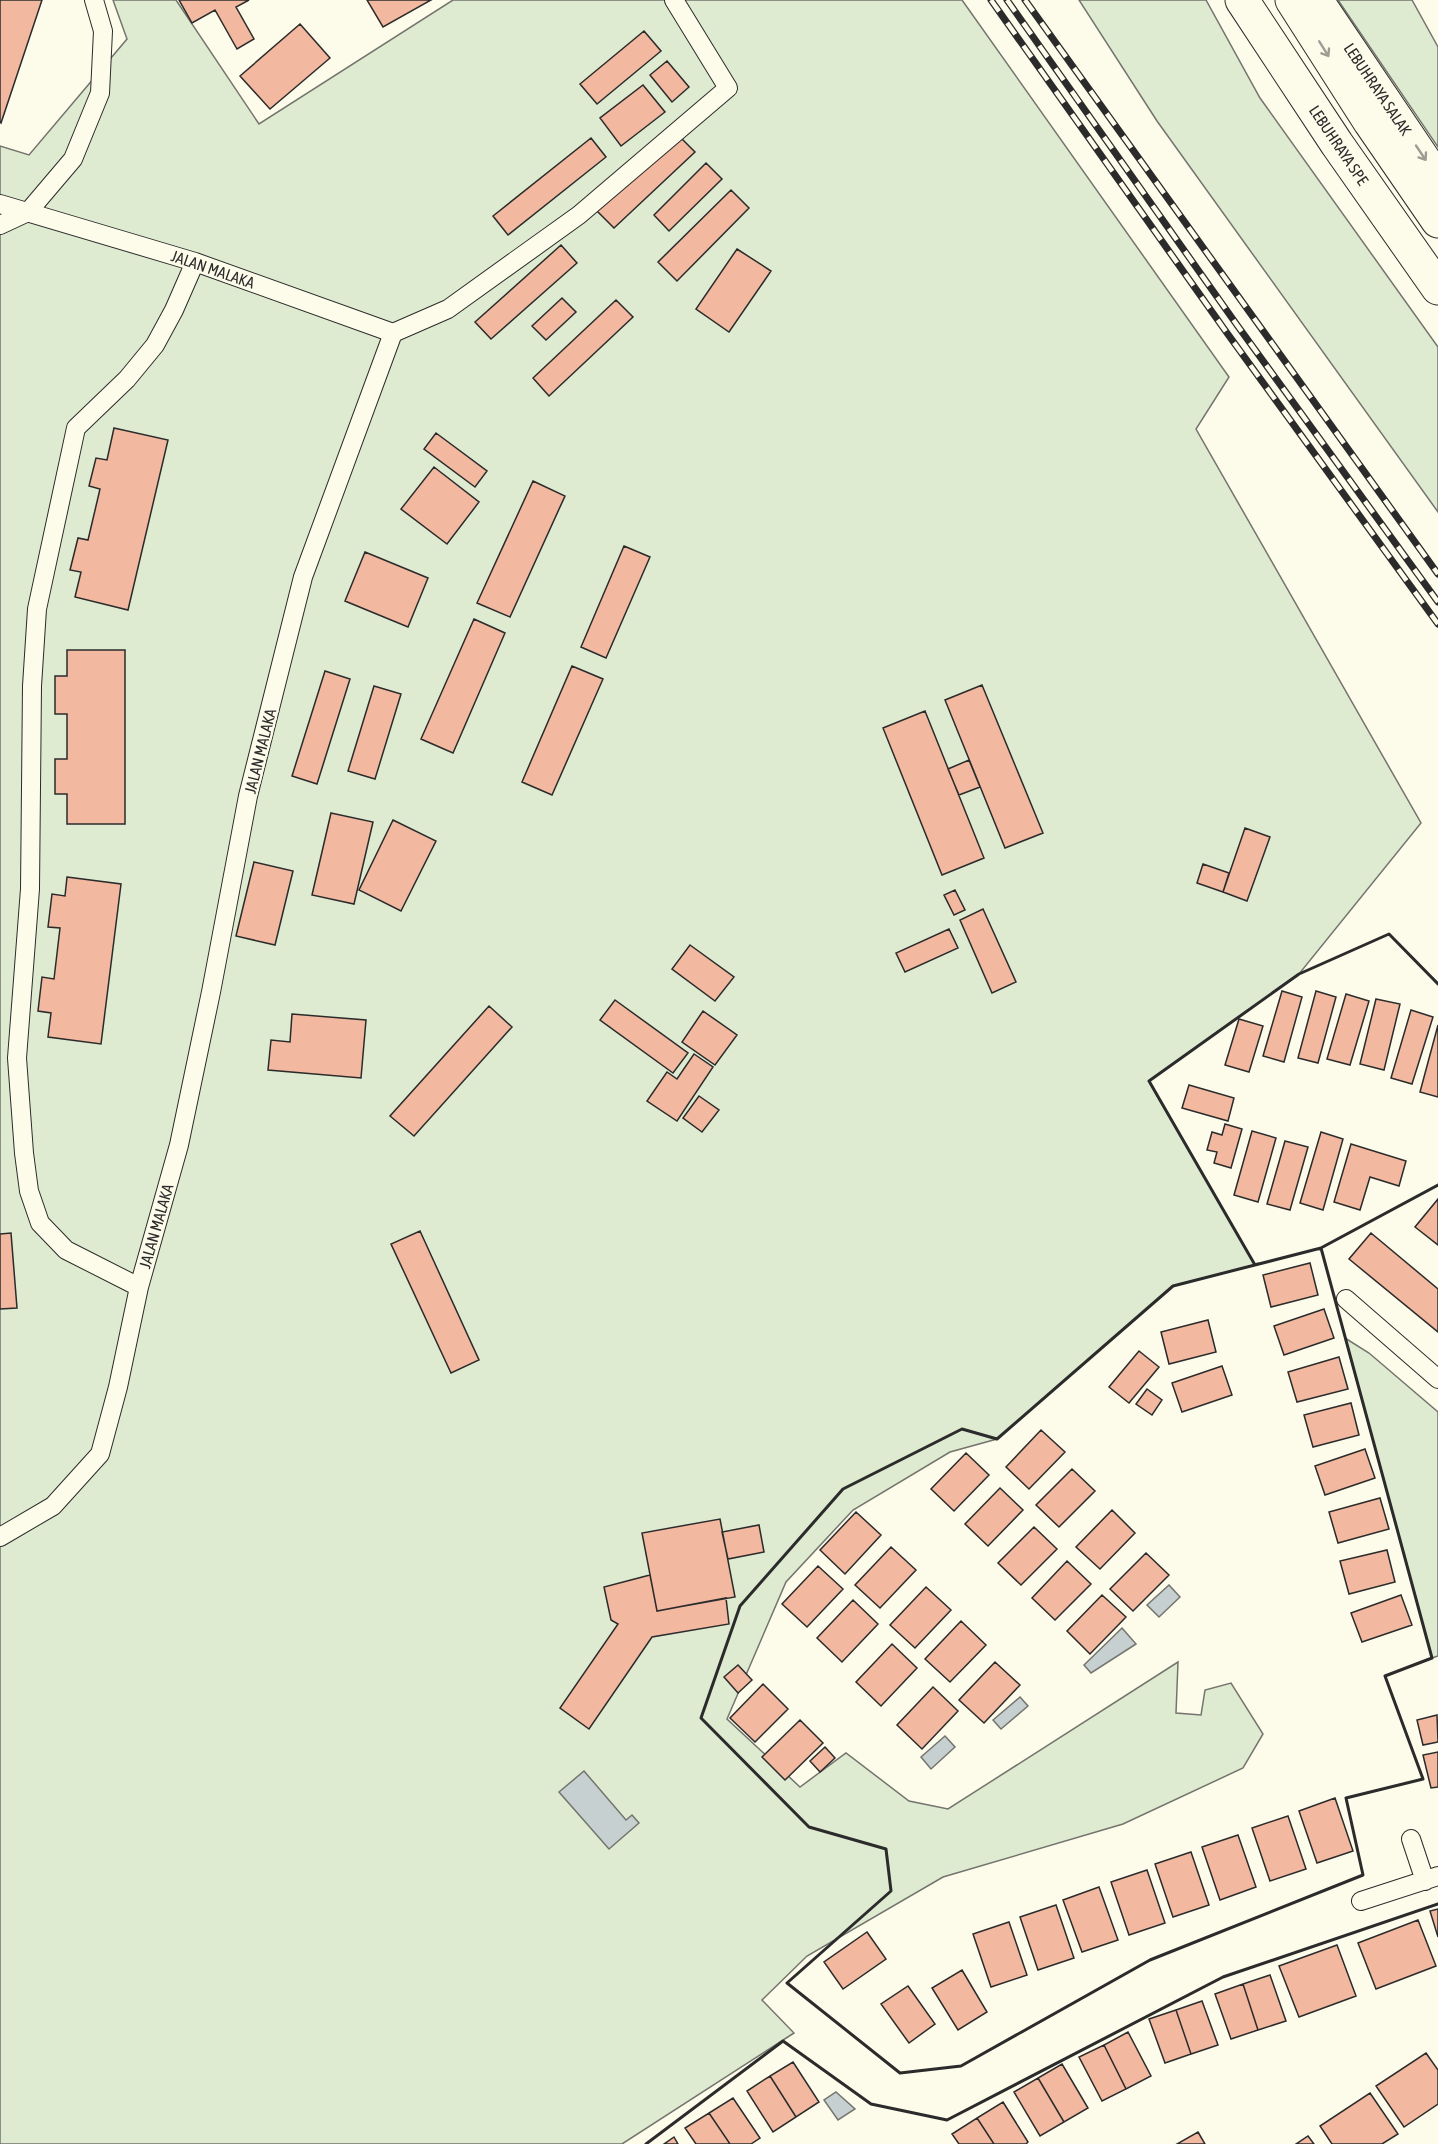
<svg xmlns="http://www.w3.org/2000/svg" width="1438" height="2144" font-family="'Asap Condensed',sans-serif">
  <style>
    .green { fill: #deebd1; stroke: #74746e; stroke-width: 1.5 }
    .water { fill: #c7d0d0; stroke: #74746e; stroke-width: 1.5 }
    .building { fill: #f2b8a0; stroke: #2b2b2b; stroke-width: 1.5 }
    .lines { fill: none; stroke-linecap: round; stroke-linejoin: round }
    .minor-casing { stroke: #2b2b2b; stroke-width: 20 }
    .trunk-casing { stroke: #2b2b2b; stroke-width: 32 }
    .motorway-casing { stroke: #2b2b2b; stroke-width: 35 }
    .minor { stroke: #fdfbea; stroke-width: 18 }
    .trunk { stroke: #fdfbea; stroke-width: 30 }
    .motorway { stroke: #fdfbea; stroke-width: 33 }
    .rail-casing { stroke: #2b2b2b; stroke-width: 7 }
    .rail { stroke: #fdfbea; stroke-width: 4.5; stroke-dasharray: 14; stroke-linecap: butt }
    .wall { stroke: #2b2b2b; stroke-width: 3 }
    .oneway { stroke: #9e9d94 }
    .labels { text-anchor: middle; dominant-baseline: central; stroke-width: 4.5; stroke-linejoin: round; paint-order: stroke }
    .street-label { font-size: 16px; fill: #2b2b2b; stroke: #fdfbea }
  </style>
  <rect width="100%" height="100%" fill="#fdfbea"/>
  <path class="green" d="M 113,0 L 176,0 L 259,124 L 453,0 L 962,0 L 1229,377 L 1196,429 L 1421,823 L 1299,974 L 1149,1081 L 1255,1265 L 1173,1286 L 997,1439 L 950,1452 L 853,1510 L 786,1582 L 727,1719 L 800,1787 L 846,1753 L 909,1801 L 948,1809 L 1178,1662 L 1176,1713 L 1201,1715 L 1205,1690 L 1231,1683 L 1263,1734 L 1243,1768 L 1123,1824 L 943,1877 L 807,1956 L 762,2000 L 794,2033 L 622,2144 L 0,2144 L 0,146 L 29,155 L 127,39 Z
    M 1079,0 L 1206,0 L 1260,98 L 1438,347 L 1438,512 L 1157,121 Z
    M 1338,0 L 1412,0 L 1438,47 L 1438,147 Z
    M 1345,1338 L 1369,1353 L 1438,1412 L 1438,1656 L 1432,1658 Z"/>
  <path class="water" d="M 1169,1585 L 1180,1597 L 1159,1617 L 1147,1605 Z
    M 1122,1628 L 1136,1644 L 1091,1673 L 1084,1665 Z
    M 1020,1697 L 1028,1706 L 1001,1729 L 993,1720 Z
    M 945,1736 L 955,1747 L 931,1769 L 921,1757 Z
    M 584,1771 L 626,1820 L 632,1815 L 639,1823 L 609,1849 L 559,1792 Z
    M 836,2092 L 855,2109 L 838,2120 L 824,2100 Z"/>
  <path class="building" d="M 0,0 L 42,0 L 1,123 L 0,122 Z
    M 179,0 L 249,0 L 236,7 L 254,39 L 237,49 L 215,10 L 192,23 Z
    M 367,0 L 431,0 L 383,27 Z
    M 300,24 L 330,58 L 270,109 L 240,76 Z
    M 644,31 L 661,51 L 597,104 L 580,84 Z
    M 667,61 L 689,87 L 672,102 L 650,75 Z
    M 643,85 L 665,112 L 621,146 L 600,118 Z
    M 678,135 L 695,152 L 614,228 L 597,211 Z
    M 591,138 L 606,157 L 508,235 L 493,216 Z
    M 706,163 L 722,179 L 669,231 L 654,215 Z
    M 731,190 L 749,208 L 677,281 L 658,262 Z
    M 561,245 L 577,263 L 491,339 L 475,322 Z
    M 737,249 L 771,271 L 729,332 L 696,309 Z
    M 562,298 L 576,312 L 546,340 L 532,326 Z
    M 616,300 L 633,317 L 549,396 L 533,378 Z
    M 114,428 L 168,440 L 128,610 L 75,597 L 81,572 L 70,570 L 78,538 L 88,540 L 100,489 L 89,486 L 96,458 L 107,460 Z
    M 436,433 L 487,471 L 475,487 L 424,449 Z
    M 434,467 L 479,502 L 447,544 L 401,509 Z
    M 533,481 L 565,496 L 510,617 L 477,603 Z
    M 624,546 L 650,557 L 606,658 L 581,647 Z
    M 365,552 L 428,578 L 408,627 L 345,601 Z
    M 474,619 L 505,633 L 453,753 L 421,739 Z
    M 67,650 L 125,650 L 125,824 L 67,824 L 67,794 L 55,794 L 55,759 L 67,759 L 67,714 L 55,714 L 55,676 L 67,676 Z
    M 572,666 L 603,679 L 552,795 L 522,782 Z
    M 325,671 L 350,679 L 317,784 L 292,776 Z
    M 982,685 L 1043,833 L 1005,848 L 945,700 Z
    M 374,686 L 401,694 L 375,779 L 348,771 Z
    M 925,711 L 984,858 L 942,875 L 883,728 Z
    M 969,760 L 980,787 L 959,795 L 948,769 Z
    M 331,813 L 373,822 L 354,904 L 312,895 Z
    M 393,820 L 436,841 L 401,911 L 359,890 Z
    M 1245,828 L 1270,837 L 1247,901 L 1223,892 Z
    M 254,862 L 293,871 L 275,945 L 236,936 Z
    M 1203,864 L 1229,873 L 1223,892 L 1197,883 Z
    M 67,877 L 121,884 L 101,1044 L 48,1037 L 51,1013 L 38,1011 L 42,977 L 54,979 L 60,928 L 48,927 L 52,894 L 65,896 Z
    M 955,890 L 965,910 L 954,915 L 944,895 Z
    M 983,909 L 1016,982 L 992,993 L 960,920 Z
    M 949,929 L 958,948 L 905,972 L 896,953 Z
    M 690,945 L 734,977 L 715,1001 L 672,969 Z
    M 1282,991 L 1302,997 L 1284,1062 L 1263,1056 Z
    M 1316,991 L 1336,997 L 1318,1063 L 1298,1058 Z
    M 1346,994 L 1369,1001 L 1350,1065 L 1327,1059 Z
    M 1376,999 L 1400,1004 L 1384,1070 L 1360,1064 Z
    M 615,1000 L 688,1053 L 673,1073 L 600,1020 Z
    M 489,1006 L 512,1027 L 414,1136 L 390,1116 Z
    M 1411,1010 L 1433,1017 L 1412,1084 L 1391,1078 Z
    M 703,1011 L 737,1035 L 715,1065 L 682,1042 Z
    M 292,1014 L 366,1020 L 361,1078 L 268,1070 L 271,1040 L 290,1042 Z
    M 1239,1019 L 1263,1026 L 1249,1072 L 1225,1065 Z
    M 1438,1025 L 1438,1097 L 1420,1092 Z
    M 694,1054 L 713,1067 L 677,1121 L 647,1101 L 667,1072 L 677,1079 Z
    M 1189,1085 L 1234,1098 L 1228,1121 L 1182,1108 Z
    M 699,1096 L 719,1110 L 702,1132 L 683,1118 Z
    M 1225,1124 L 1242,1129 L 1231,1168 L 1214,1163 L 1217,1152 L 1207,1150 L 1212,1132 L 1222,1135 Z
    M 1252,1131 L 1276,1138 L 1258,1202 L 1234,1195 Z
    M 1321,1132 L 1343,1139 L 1323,1210 L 1300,1203 Z
    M 1285,1141 L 1308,1147 L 1290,1210 L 1267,1204 Z
    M 1351,1144 L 1406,1161 L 1399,1186 L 1370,1177 L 1360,1210 L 1334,1202 Z
    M 1438,1199 L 1438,1245 L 1415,1227 Z
    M 420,1231 L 479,1360 L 451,1373 L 391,1244 Z
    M 11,1233 L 17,1308 L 0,1309 L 0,1234 Z
    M 1371,1233 L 1438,1289 L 1438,1332 L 1349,1259 Z
    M 1310,1263 L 1318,1295 L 1271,1307 L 1263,1275 Z
    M 1324,1309 L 1334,1338 L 1284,1355 L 1274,1326 Z
    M 1208,1320 L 1216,1352 L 1169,1364 L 1161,1332 Z
    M 1139,1351 L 1159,1367 L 1129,1403 L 1109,1387 Z
    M 1339,1357 L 1348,1389 L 1297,1402 L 1288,1372 Z
    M 1222,1366 L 1232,1395 L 1182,1412 L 1172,1383 Z
    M 1147,1389 L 1162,1400 L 1152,1415 L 1136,1404 Z
    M 1351,1403 L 1359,1435 L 1313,1447 L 1304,1415 Z
    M 1041,1430 L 1065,1452 L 1029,1489 L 1006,1467 Z
    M 1365,1449 L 1375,1478 L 1325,1495 L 1315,1466 Z
    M 966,1453 L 989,1475 L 954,1511 L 931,1489 Z
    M 1072,1469 L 1095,1491 L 1059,1527 L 1036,1505 Z
    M 1000,1488 L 1023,1510 L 988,1546 L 965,1524 Z
    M 1380,1498 L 1389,1529 L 1338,1543 L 1329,1512 Z
    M 1112,1510 L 1135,1533 L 1100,1569 L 1076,1547 Z
    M 856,1512 L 881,1535 L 845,1574 L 820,1550 Z
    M 720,1519 L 735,1597 L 657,1611 L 642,1533 Z
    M 759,1525 L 764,1552 L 728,1559 L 722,1532 Z
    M 1034,1527 L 1057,1549 L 1021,1585 L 998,1563 Z
    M 891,1547 L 916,1570 L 880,1608 L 855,1585 Z
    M 1387,1550 L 1395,1582 L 1349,1594 L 1340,1561 Z
    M 1146,1553 L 1169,1575 L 1133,1611 L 1110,1589 Z
    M 1067,1561 L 1091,1584 L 1055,1620 L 1032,1598 Z
    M 818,1566 L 843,1589 L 807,1627 L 782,1604 Z
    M 650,1575 L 657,1611 L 726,1598 L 729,1624 L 652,1637 L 589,1729 L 560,1708 L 618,1624 L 611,1620 L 604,1587 Z
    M 926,1587 L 951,1610 L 915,1648 L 890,1625 Z
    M 1102,1595 L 1126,1617 L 1090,1654 L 1067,1631 Z
    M 1401,1595 L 1412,1625 L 1362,1642 L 1351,1613 Z
    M 853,1600 L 878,1624 L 842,1662 L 817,1638 Z
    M 961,1621 L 986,1645 L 950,1682 L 925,1659 Z
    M 892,1644 L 917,1668 L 881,1706 L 856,1682 Z
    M 995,1662 L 1020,1685 L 984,1723 L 959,1700 Z
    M 738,1665 L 752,1680 L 738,1693 L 724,1677 Z
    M 763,1684 L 788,1709 L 755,1742 L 730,1718 Z
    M 933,1687 L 958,1711 L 922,1749 L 897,1725 Z
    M 1437,1715 L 1438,1742 L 1423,1745 L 1417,1720 Z
    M 800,1720 L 823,1743 L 785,1780 L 762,1757 Z
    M 825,1747 L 835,1758 L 820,1772 L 810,1761 Z
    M 1438,1752 L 1438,1787 L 1431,1788 L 1423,1755 Z
    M 1335,1798 L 1353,1851 L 1317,1863 L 1299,1811 Z
    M 1288,1816 L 1306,1869 L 1270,1881 L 1252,1828 Z
    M 1238,1835 L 1256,1887 L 1220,1900 L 1202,1847 Z
    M 1191,1852 L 1209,1905 L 1173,1917 L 1155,1864 Z
    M 1147,1870 L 1165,1923 L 1129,1935 L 1111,1882 Z
    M 1099,1887 L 1118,1940 L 1082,1952 L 1063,1900 Z
    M 1056,1905 L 1074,1958 L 1038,1970 L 1020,1917 Z
    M 1438,1909 L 1438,1937 L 1430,1911 Z
    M 1418,1920 L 1436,1966 L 1376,1989 L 1358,1943 Z
    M 1009,1922 L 1027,1975 L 991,1987 L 973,1934 Z
    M 867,1932 L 886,1959 L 843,1989 L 824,1962 Z
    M 1337,1945 L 1356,1996 L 1299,2017 L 1279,1966 Z
    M 962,1970 L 987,2012 L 958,2030 L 932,1988 Z
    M 1270,1975 L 1286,2021 L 1258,2030 L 1243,1984 Z
    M 1243,1984 L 1258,2030 L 1231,2039 L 1215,1994 Z
    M 908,1986 L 935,2024 L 909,2043 L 881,2004 Z
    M 1202,2001 L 1218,2045 L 1191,2054 L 1176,2010 Z
    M 1176,2010 L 1191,2054 L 1165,2063 L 1149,2019 Z
    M 1128,2032 L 1151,2076 L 1126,2089 L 1104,2045 Z
    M 1104,2045 L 1126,2089 L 1102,2101 L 1079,2057 Z
    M 1426,2053 L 1438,2070 L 1438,2104 L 1404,2127 L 1376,2086 Z
    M 793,2062 L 819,2102 L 796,2117 L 770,2076 Z
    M 1062,2064 L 1088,2108 L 1064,2122 L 1038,2078 Z
    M 770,2076 L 796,2117 L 773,2132 L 747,2091 Z
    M 1038,2078 L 1064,2122 L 1040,2136 L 1014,2092 Z
    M 1370,2093 L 1398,2134 L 1382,2144 L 1332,2144 L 1320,2126 Z
    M 733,2098 L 760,2138 L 751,2144 L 730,2144 L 709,2113 Z
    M 1003,2102 L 1028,2142 L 1026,2144 L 994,2144 L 977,2118 Z
    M 709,2113 L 730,2144 L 696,2144 L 685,2128 Z
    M 977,2118 L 994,2144 L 959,2144 L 952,2134 Z
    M 1198,2132 L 1205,2144 L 1177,2144 Z
    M 1308,2136 L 1314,2144 L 1296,2144 Z
    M 674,2137 L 678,2144 L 664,2144 Z"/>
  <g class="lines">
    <defs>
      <path id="minor" d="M 0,204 L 195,262 L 393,333 L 303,577 L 248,796 L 211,992 L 179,1145 L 139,1287 L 118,1387 L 100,1454 L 53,1506 L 0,1537
        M 0,225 L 28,212 L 73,159 L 100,93 L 103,31 L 94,0
        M 393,333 L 448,309 L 579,215 L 728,88 L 674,0
        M 139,1287 L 66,1250 L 40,1223 L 29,1191 L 24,1153 L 17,1058 L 30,889 L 32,686 L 37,609 L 76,428 L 127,379 L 155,345 L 174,310 L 195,262
        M 1346,1299 L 1438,1379
        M 1411,1839 L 1425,1881
        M 1361,1901 L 1438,1876"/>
      <path id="trunk" d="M 1318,0 L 1438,178"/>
      <path id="motorway" d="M 1242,0 L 1337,144 L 1438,288
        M 1292,0 L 1370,122 L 1438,221"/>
    </defs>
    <use href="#minor" class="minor-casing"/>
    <use href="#trunk" class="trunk-casing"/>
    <use href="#motorway" class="motorway-casing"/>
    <use href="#minor" class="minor"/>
    <use href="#trunk" class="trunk"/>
    <use href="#motorway" class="motorway"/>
    <defs>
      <path id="rail" d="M 991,0 L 1227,333 L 1438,624
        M 1007,0 L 1237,325 L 1438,602
        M 1025,0 L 1438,574"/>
    </defs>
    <use href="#rail" class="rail-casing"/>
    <use href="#rail" class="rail"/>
    <path class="wall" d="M 1321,1248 L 1432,1658 L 1385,1676 L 1423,1779 L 1346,1798 L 1363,1875 L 1150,1960 L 961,2066 L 900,2073 L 787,1983 L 891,1891 L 886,1849 L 809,1827 L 701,1718 L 740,1606 L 843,1489 L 962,1429 L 997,1439 L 1173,1286 Z
      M 1319,1249 L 1438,1185
      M 1258,1264 L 1255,1265 L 1149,1081 L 1299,974 L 1389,934 L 1438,984
      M 646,2144 L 783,2041 L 871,2104 L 947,2120 L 1223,1977 L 1438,1904"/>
  </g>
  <defs><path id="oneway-shaft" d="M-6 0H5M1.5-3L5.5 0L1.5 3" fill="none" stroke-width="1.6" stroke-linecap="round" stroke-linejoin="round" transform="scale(1.5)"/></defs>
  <g class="oneway">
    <use href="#oneway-shaft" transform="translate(1324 49) rotate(58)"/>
    <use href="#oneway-shaft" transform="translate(1421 153) rotate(56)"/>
  </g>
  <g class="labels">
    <g class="street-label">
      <text transform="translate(1378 89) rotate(56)">LEBUHRAYA SALAK</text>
      <text transform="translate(1339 145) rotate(56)">LEBUHRAYA SPE</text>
      <text transform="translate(213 269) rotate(19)">JALAN MALAKA</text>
      <text transform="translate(260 751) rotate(-76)">JALAN MALAKA</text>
      <text transform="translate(156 1226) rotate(-74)">JALAN MALAKA</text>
    </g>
  </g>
</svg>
